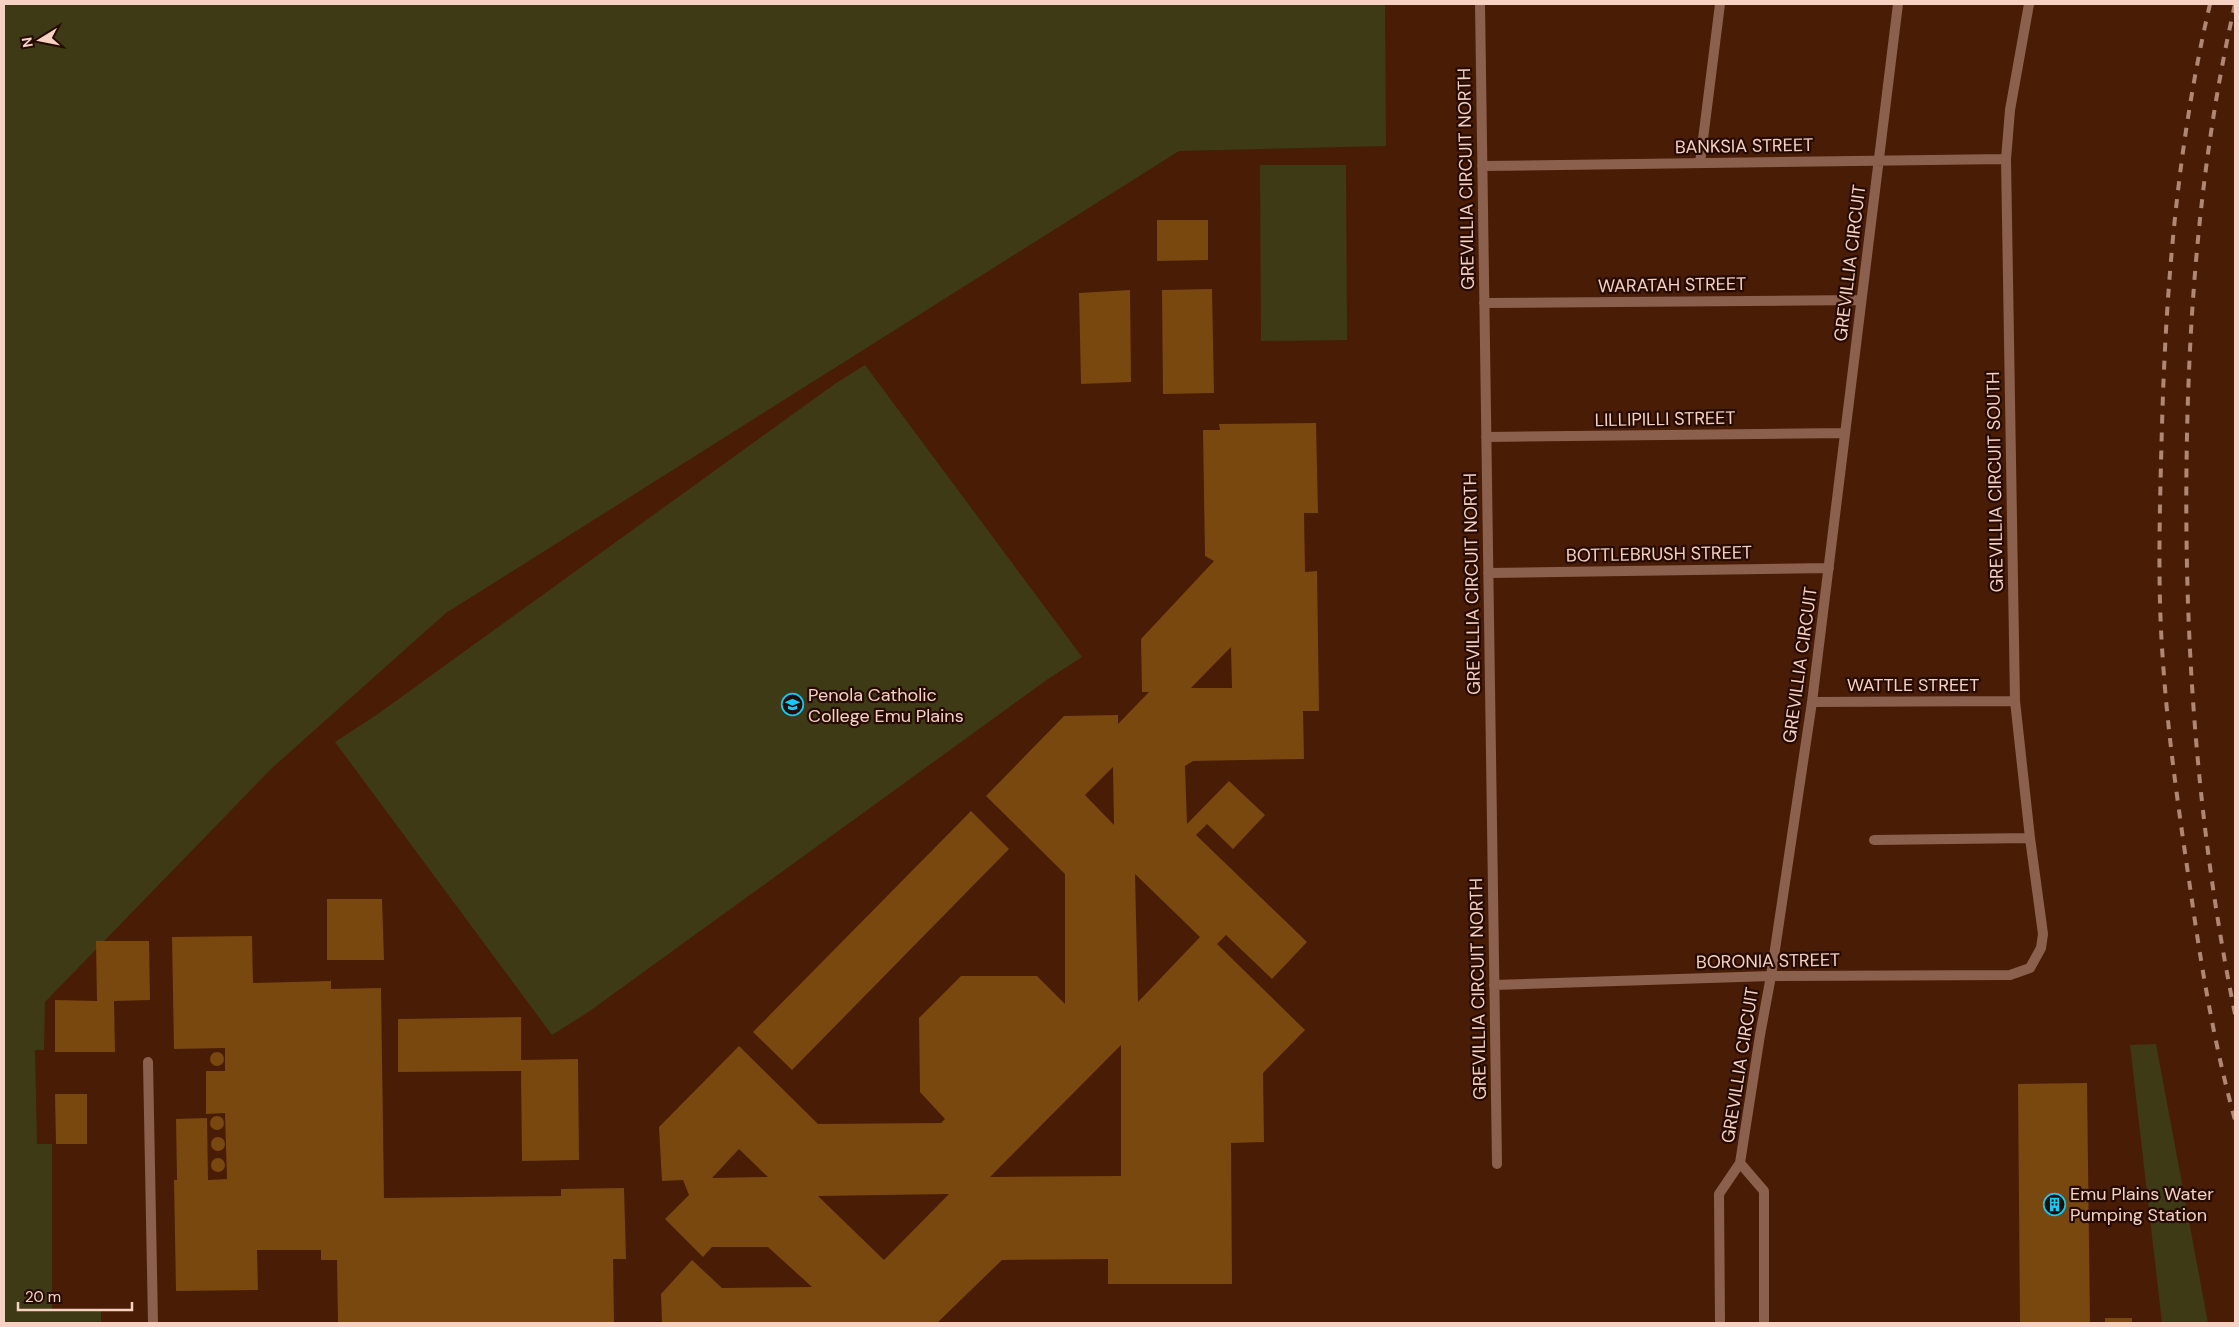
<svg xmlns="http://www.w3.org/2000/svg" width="2239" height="1327" font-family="'DM Sans',sans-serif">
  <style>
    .green { fill: #3e3a16 }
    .building { fill: #79480e; fill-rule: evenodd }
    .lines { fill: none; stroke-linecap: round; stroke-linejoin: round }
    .lane { stroke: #8b604d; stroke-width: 10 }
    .street { stroke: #8b604d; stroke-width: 10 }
    .rail { stroke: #af8775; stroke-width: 4; stroke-dasharray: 9 9; stroke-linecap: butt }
    .labels { text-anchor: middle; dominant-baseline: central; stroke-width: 4.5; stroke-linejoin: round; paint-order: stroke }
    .street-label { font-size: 18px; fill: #f7d2c2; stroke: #250b02 }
    .poi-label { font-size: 18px; fill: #f7d2c2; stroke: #250b02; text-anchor: start }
  </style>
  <rect width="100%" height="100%" fill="#491c06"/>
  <path class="green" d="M 4,4 L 1385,4 L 1386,146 L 1179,151 L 446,613 L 272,768 L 45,1002 L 44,1050 L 35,1050 L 37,1144 L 52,1144 L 52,1311 L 101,1311 L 101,1323 L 4,1323 Z
    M 1260,165 L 1346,165 L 1347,340 L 1261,341 Z
    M 865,365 L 1082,657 L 1048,679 L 587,1013 L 552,1035 L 335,742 L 375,716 L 836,383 Z
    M 2156,1044 L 2208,1323 L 2162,1323 L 2130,1045 Z"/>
  <path class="building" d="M 1157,220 L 1208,220 L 1208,260 L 1157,261 Z
    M 1212,289 L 1214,393 L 1163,394 L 1162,290 Z
    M 1130,290 L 1131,382 L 1081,384 L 1079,293 Z
    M 1316,423 L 1318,513 L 1304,513 L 1305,572 L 1317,571 L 1319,711 L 1303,711 L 1304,759 L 1193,761 L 1185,766 L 1187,824 L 1229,781 L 1265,815 L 1233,849 L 1207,824 L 1196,835 L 1307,942 L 1272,979 L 1226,935 L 1217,944 L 1305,1030 L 1263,1073 L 1264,1142 L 1231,1143 L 1232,1284 L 1108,1284 L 1108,1259 L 1002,1260 L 937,1323 L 662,1323 L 661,1294 L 692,1260 L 722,1288 L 812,1287 L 768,1247 L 712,1247 L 703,1257 L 665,1219 L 689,1195 L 683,1180 L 662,1181 L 659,1127 L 739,1046 L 818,1124 L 941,1123 L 945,1119 L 920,1092 L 919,1018 L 961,976 L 1037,976 L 1065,1004 L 1065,874 L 986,796 L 1064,716 L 1118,715 L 1118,724 L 1149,692 L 1142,692 L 1141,639 L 1214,561 L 1205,556 L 1203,430 L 1220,430 L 1219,424 ZM 1231,647 L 1232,688 L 1191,688 ZM 1113,767 L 1114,825 L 1085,795 ZM 1135,874 L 1200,937 L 1138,1002 ZM 1121,1045 L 1121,1176 L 990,1177 ZM 739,1149 L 768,1177 L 712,1178 ZM 949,1194 L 884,1260 L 818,1196 Z
    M 971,811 L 1009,849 L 792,1070 L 753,1032 Z
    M 327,899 L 382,899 L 384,960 L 327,960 Z
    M 252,936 L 253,983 L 331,981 L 331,989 L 381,988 L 384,1198 L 561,1196 L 561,1189 L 624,1188 L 626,1259 L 613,1259 L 614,1323 L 338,1323 L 337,1260 L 321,1260 L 321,1250 L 257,1250 L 258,1290 L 176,1291 L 174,1180 L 177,1180 L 176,1119 L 207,1118 L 208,1180 L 227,1179 L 225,1113 L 206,1114 L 206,1071 L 225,1071 L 225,1048 L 174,1049 L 172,937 Z
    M 96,941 L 149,941 L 150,1000 L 114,1001 L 115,1052 L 55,1052 L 55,1000 L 97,1001 Z
    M 521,1017 L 521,1060 L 578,1059 L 579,1160 L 522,1161 L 521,1071 L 398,1072 L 398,1019 Z
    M210 1059a7 7 0 1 1 14 0a7 7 0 1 1-14 0Z
    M 2087,1083 L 2090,1323 L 2020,1323 L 2018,1084 Z
    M 55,1094 L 87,1094 L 87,1144 L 56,1144 Z
    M210 1123a7 7 0 1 1 14 0a7 7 0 1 1-14 0Z
    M211 1144a7 7 0 1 1 14 0a7 7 0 1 1-14 0Z
    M211 1165a7 7 0 1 1 14 0a7 7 0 1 1-14 0Z
    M 2105,1318 L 2132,1318 L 2132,1323 L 2105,1323 Z"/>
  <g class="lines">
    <path class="lane" d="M 148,1062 L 153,1323"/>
    <path class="street" d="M 1480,4 L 1497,1164
      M 1700,163 L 1720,4
      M 1482,166 L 2006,159
      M 1484,303 L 1861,300
      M 1486,437 L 1845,433
      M 1488,573 L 1829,568
      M 1812,702 L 2015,701
      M 1874,840 L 2030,838
      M 1494,985 L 1771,976 L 2010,975 L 2030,968 L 2041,948 L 2043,934 L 2030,838 L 2015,701 L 2006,159 L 2010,110 L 2029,4
      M 1740,1163 L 1764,1191 L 1764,1323
      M 1720,1323 L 1719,1194 L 1740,1163 L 1760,1035 L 1771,976 L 1812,702 L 1898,4"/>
    <path class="rail" d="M 2210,4 C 2178,141 2166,284 2162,425 C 2160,504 2157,584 2163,662 C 2168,737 2179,812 2190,887 C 2201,965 2214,1044 2235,1120
      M 2235,4 C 2203,145 2190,290 2187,435 C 2183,629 2196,823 2235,1014"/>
  </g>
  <defs>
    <symbol id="school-ring" viewBox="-11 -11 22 22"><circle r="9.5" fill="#250b02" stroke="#14cafb" stroke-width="1.5"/><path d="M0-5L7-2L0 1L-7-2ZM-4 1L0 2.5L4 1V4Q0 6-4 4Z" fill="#14cafb"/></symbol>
    <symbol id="building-ring" viewBox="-11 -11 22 22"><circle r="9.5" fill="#250b02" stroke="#14cafb" stroke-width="1.5"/><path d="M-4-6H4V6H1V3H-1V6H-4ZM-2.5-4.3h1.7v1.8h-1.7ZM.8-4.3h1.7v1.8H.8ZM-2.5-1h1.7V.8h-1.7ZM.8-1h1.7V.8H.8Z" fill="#14cafb"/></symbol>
  </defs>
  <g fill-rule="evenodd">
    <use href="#school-ring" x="780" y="692" width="25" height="25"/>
    <use href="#building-ring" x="2042" y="1192" width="25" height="25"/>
  </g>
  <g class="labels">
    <g class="street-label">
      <text transform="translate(1744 146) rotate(-1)">BANKSIA STREET</text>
      <text transform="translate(1466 179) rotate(-91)">GREVILLIA CIRCUIT NORTH</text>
      <text transform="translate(1850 263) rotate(-83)">GREVILLIA CIRCUIT</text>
      <text transform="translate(1672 285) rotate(-1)">WARATAH STREET</text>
      <text transform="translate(1665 419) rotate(-1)">LILLIPILLI STREET</text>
      <text transform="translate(1995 482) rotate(-91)">GREVILLIA CIRCUIT SOUTH</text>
      <text transform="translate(1659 554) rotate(-1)">BOTTLEBRUSH STREET</text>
      <text transform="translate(1472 584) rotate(-91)">GREVILLIA CIRCUIT NORTH</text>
      <text transform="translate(1800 665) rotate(-82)">GREVILLIA CIRCUIT</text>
      <text x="1913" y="685">WATTLE STREET</text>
      <text transform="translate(1768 961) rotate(-1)">BORONIA STREET</text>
      <text transform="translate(1478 989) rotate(-91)">GREVILLIA CIRCUIT NORTH</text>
      <text transform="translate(1740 1065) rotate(-81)">GREVILLIA CIRCUIT</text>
    </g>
    <g class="poi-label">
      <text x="808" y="695">Penola Catholic<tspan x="808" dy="21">College Emu Plains</tspan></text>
      <text x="2070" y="1194">Emu Plains Water<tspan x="2070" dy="21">Pumping Station</tspan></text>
    </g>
  </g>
  <rect width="2239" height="1327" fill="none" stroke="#f7d2c2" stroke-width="10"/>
  <g transform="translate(40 40) rotate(260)" stroke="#250b02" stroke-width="4" paint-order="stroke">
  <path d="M0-4L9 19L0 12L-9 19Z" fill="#f7d2c2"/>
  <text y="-8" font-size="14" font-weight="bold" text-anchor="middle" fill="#f7d2c2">N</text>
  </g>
  <path d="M18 1302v8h114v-8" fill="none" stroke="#f7d2c2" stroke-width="2.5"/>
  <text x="25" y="1302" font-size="15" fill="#f7d2c2" stroke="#250b02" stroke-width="4" paint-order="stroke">20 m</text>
</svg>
